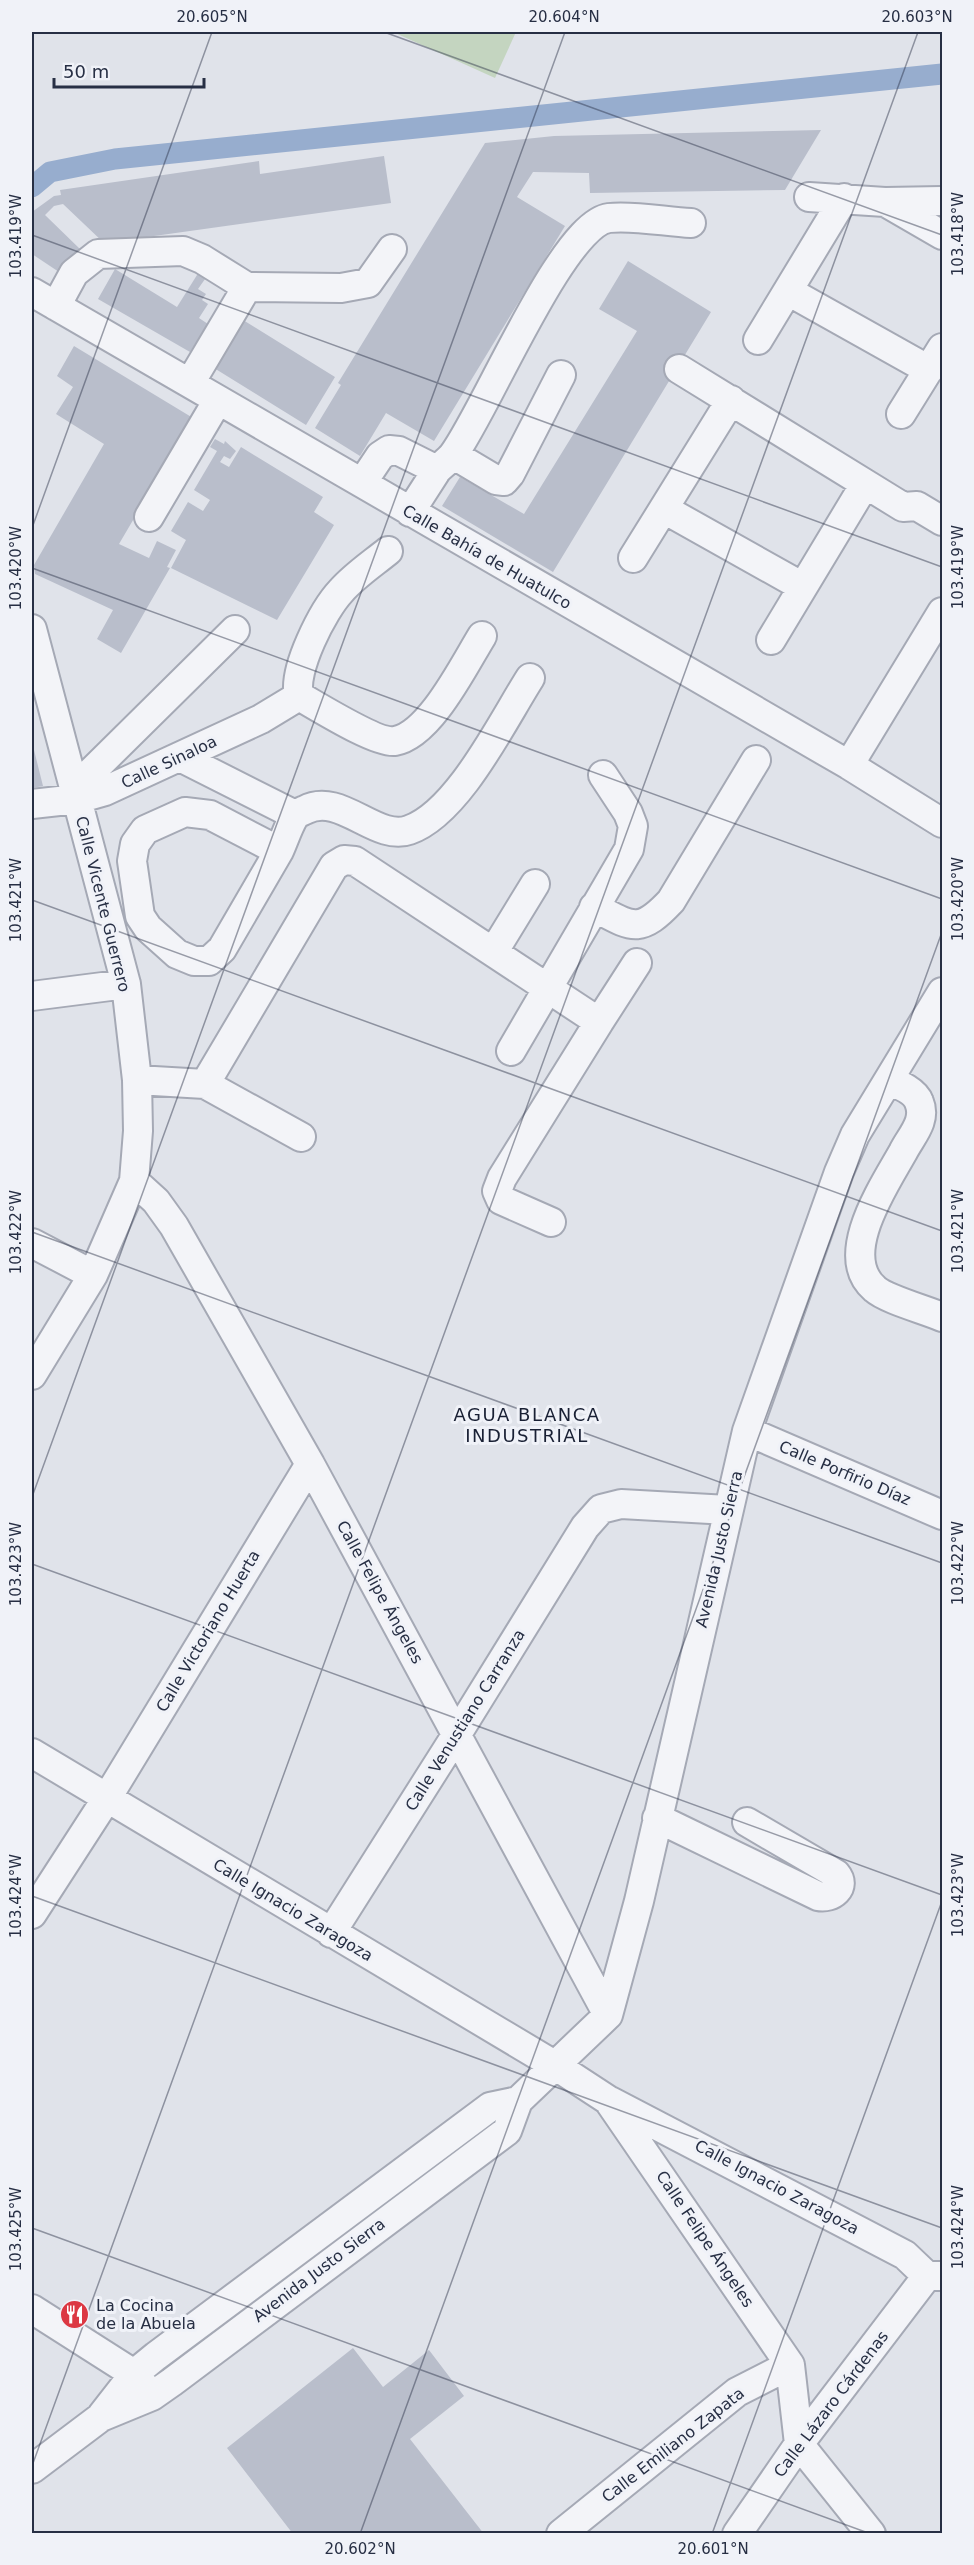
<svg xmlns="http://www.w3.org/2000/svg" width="974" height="2565" font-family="'DejaVu Sans',sans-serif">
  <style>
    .green { fill: #c4d5c0 }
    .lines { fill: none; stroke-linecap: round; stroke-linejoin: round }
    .canal { stroke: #97adce; stroke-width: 21 }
    .building { fill: #b9becb }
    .minor-casing { stroke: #a5a9b5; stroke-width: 32 }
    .minor { stroke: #f3f4f8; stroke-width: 28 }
    .ticks { fill: none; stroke: #272f44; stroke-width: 1.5; stroke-opacity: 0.45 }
    .labels { text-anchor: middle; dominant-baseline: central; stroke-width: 6; stroke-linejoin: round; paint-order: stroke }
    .street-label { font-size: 16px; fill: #272f44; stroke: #f0f2f8 }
    .poi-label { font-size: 16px; fill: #272f44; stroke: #f0f2f8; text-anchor: start }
    .neighbourhood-label { font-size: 18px; letter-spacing: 1.5px; fill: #192034; stroke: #f0f2f8 }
    .neatline { fill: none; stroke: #272f44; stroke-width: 2 }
    .ticks-label { font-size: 15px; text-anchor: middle; fill: #272f44 }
  </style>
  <rect width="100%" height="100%" fill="#e0e3ea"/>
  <path class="green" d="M 393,32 L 516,32 L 495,78 Z"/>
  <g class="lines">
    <path class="canal" d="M 32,187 L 50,172 L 115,159 L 942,74"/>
  </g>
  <path class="building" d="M 821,130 L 785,190 L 590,193 L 589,173 L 533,172 L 517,197 L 565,226 L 434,441 L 386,413 L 360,456 L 315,428 L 341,385 L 338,383 L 485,143 L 554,136 Z
    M 384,156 L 391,203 L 104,243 L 63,204 L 54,206 L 45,215 L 81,250 L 59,272 L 32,254 L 32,212 L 54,196 L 61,195 L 60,190 L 259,161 L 260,174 Z
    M 628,261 L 711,312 L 553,572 L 442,506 L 460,477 L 524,514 L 637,331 L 599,309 Z
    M 202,267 L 210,272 L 198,289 L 206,294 L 202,300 L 208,304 L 199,318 L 208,324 L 190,352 L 98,299 L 115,269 L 177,307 Z
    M 243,320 L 335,377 L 306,425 L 214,368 Z
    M 74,346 L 193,418 L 119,544 L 149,558 L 157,541 L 176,550 L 167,567 L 170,568 L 121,653 L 97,639 L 113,610 L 35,574 L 34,565 L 104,444 L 56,414 L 73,387 L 57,376 Z
    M 215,439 L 224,444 L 225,441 L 236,451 L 230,459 L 224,456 L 220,462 L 229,467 L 241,447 L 323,497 L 314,512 L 334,525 L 277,620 L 171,568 L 186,540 L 171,531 L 188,502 L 203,511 L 210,500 L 194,490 L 217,451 L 210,447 Z
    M 32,742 L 43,786 L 32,788 Z
    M 353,2348 L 383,2387 L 429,2350 L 464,2396 L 410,2439 L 484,2534 L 293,2534 L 227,2448 Z"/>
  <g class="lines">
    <defs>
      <path id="minor" d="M 809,197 L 885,202 L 942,201
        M 885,202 L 942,235
        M 247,287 L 341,288 L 368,283 L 392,249
        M 788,291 L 929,370
        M 32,292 L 849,765 L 942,823
        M 56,306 L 74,273 L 98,254 L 183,251 L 202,259 L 247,287 L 190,383
        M 758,340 L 844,198
        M 679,369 L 903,507 L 917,506 L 942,521
        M 901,414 L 942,348
        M 454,455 L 496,480 L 504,481 L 510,474 L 561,375
        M 362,483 L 380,456 L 389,450 L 399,451 L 437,470 C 442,465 449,460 453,455 C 485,413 562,224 609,218 C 633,215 667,222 691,223
        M 664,509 L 803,587
        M 410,512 L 437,470
        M 149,517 L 218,400
        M 388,551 C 372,564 354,576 341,591 C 323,610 292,671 299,696 C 317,706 377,744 395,741 C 430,735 464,665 482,636
        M 633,558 L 731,400
        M 32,629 L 126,984 L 137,1080 L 138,1131 L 134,1181 L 93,1275 L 32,1375
        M 771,640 L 865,484
        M 180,757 L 295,815
        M 849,765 L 942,612
        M 74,789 L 235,630
        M 32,804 L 77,799 L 105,791 L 261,719 L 299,696
        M 279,851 L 222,949 L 209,961 L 194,961 L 177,954 L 148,928 L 140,916 L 132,861 L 135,844 L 145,830 L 185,812 L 210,815 L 279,851 C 284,840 288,827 294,817 C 296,813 301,812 305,810 C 340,791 376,842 409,830 C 458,813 502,722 530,678
        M 594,907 C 632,927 639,935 671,901 L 756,760
        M 494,951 L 535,884
        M 32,996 L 126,984
        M 599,1022 L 637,963
        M 511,1051 L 629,849 L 633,826 L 628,813 L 603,775
        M 137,1080 L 205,1084 L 334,866 L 344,860 L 355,861 L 599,1022 L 502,1178 L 497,1191 L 501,1200 L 551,1222
        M 890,1081 C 900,1085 915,1091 919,1102 C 927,1121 911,1136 903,1152 C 884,1186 836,1256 875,1289 C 886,1299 926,1310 942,1317
        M 205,1084 L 301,1137
        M 134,1181 L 156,1201 L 174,1226 L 310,1464 L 608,2015
        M 32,1243 L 93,1275
        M 747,1431 L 942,1515
        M 32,1753 L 556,2066 L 608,2100 L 790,2365 L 799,2444 L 871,2534
        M 657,1818 L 818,1896 C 832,1899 847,1887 836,1874 L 747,1822
        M 32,1914 L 107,1798 L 310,1464
        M 331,1933 L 457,1734 L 585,1527 L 601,1509 L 621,1504 L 728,1510
        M 610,2101 L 905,2255 L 927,2276 L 942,2276
        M 32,2309 L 134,2374 L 145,2387
        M 102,2415 L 134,2374 L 156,2356 L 490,2107 L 518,2101
        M 32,2469 L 101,2417 L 152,2396 L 172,2382 L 507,2131 L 518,2101 L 608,2015 L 639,1901 L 747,1431 L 839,1172 L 855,1135 L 942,992
        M 561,2534 L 737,2392 L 790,2365
        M 737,2534 L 799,2444 L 927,2276"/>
    </defs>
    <use href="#minor" class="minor-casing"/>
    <use href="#minor" class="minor"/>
  </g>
  <path class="ticks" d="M 384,32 L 942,235M 32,235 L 942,567M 32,528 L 212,32M 32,568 L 942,899M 32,900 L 942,1231M 32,1232 L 942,1563M 32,1497 L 565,32M 32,1564 L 942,1895M 32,1896 L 942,2228M 32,2228 L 871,2534M 32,2466 L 918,32M 360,2534 L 942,932M 712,2534 L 942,1901"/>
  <defs>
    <symbol id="restaurant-disc" viewBox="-11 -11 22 22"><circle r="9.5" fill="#dc3843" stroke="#f0f2f8"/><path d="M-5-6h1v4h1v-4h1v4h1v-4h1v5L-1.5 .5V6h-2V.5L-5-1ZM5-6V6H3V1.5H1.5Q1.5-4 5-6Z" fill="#fff"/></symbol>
  </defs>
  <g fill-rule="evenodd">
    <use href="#restaurant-disc" x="58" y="2298" width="33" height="33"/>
  </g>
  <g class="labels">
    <g class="street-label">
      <text transform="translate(487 557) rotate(30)">Calle Bahía de Huatulco</text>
      <text transform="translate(169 762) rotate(-25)">Calle Sinaloa</text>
      <text transform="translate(103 904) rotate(76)">Calle Vicente Guerrero</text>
      <text transform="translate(845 1473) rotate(23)">Calle Porfirio Díaz</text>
      <text transform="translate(719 1549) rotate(-77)">Avenida Justo Sierra</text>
      <text transform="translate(380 1592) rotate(61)">Calle Felipe Ángeles</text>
      <text transform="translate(208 1631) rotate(-59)">Calle Victoriano Huerta</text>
      <text transform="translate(465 1720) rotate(-58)">Calle Venustiano Carranza</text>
      <text transform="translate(293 1910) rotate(31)">Calle Ignacio Zaragoza</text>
      <text transform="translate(777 2187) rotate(28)">Calle Ignacio Zaragoza</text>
      <text transform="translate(705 2239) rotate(56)">Calle Felipe Ángeles</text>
      <text transform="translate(319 2270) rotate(-37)">Avenida Justo Sierra</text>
      <text transform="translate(831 2404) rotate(-53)">Calle Lázaro Cárdenas</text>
      <text transform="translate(673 2445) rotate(-38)">Calle Emiliano Zapata</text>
    </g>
    <g class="poi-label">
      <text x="96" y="2305">La Cocina<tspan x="96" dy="18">de la Abuela</tspan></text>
    </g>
    <g class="neighbourhood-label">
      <text x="527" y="1414">AGUA BLANCA<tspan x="527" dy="21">INDUSTRIAL</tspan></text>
    </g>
  </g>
  <rect width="974" height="2565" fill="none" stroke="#f0f2f8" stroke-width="66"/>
  <path d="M54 78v9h150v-9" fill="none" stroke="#272f44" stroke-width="3"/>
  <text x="63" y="78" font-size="18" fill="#272f44" stroke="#f0f2f8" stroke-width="4.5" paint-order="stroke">50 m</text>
  <rect x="33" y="33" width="908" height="2499" class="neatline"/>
  <g class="ticks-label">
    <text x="212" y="22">20.605°N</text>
    <text x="564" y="22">20.604°N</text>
    <text x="917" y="22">20.603°N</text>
    <text transform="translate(958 234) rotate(-90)" y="5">103.418°W</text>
    <text transform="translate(16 236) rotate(-90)" y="5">103.419°W</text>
    <text transform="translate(958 567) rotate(-90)" y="5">103.419°W</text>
    <text transform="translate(16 568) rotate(-90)" y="5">103.420°W</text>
    <text transform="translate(958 899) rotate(-90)" y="5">103.420°W</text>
    <text transform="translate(16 900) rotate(-90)" y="5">103.421°W</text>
    <text transform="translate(958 1231) rotate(-90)" y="5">103.421°W</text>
    <text transform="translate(16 1232) rotate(-90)" y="5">103.422°W</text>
    <text transform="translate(958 1563) rotate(-90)" y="5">103.422°W</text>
    <text transform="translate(16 1564) rotate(-90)" y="5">103.423°W</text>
    <text transform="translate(958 1895) rotate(-90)" y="5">103.423°W</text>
    <text transform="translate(16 1896) rotate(-90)" y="5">103.424°W</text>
    <text transform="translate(958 2227) rotate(-90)" y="5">103.424°W</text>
    <text transform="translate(16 2229) rotate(-90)" y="5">103.425°W</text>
    <text x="360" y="2554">20.602°N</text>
    <text x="713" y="2554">20.601°N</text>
  </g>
</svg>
